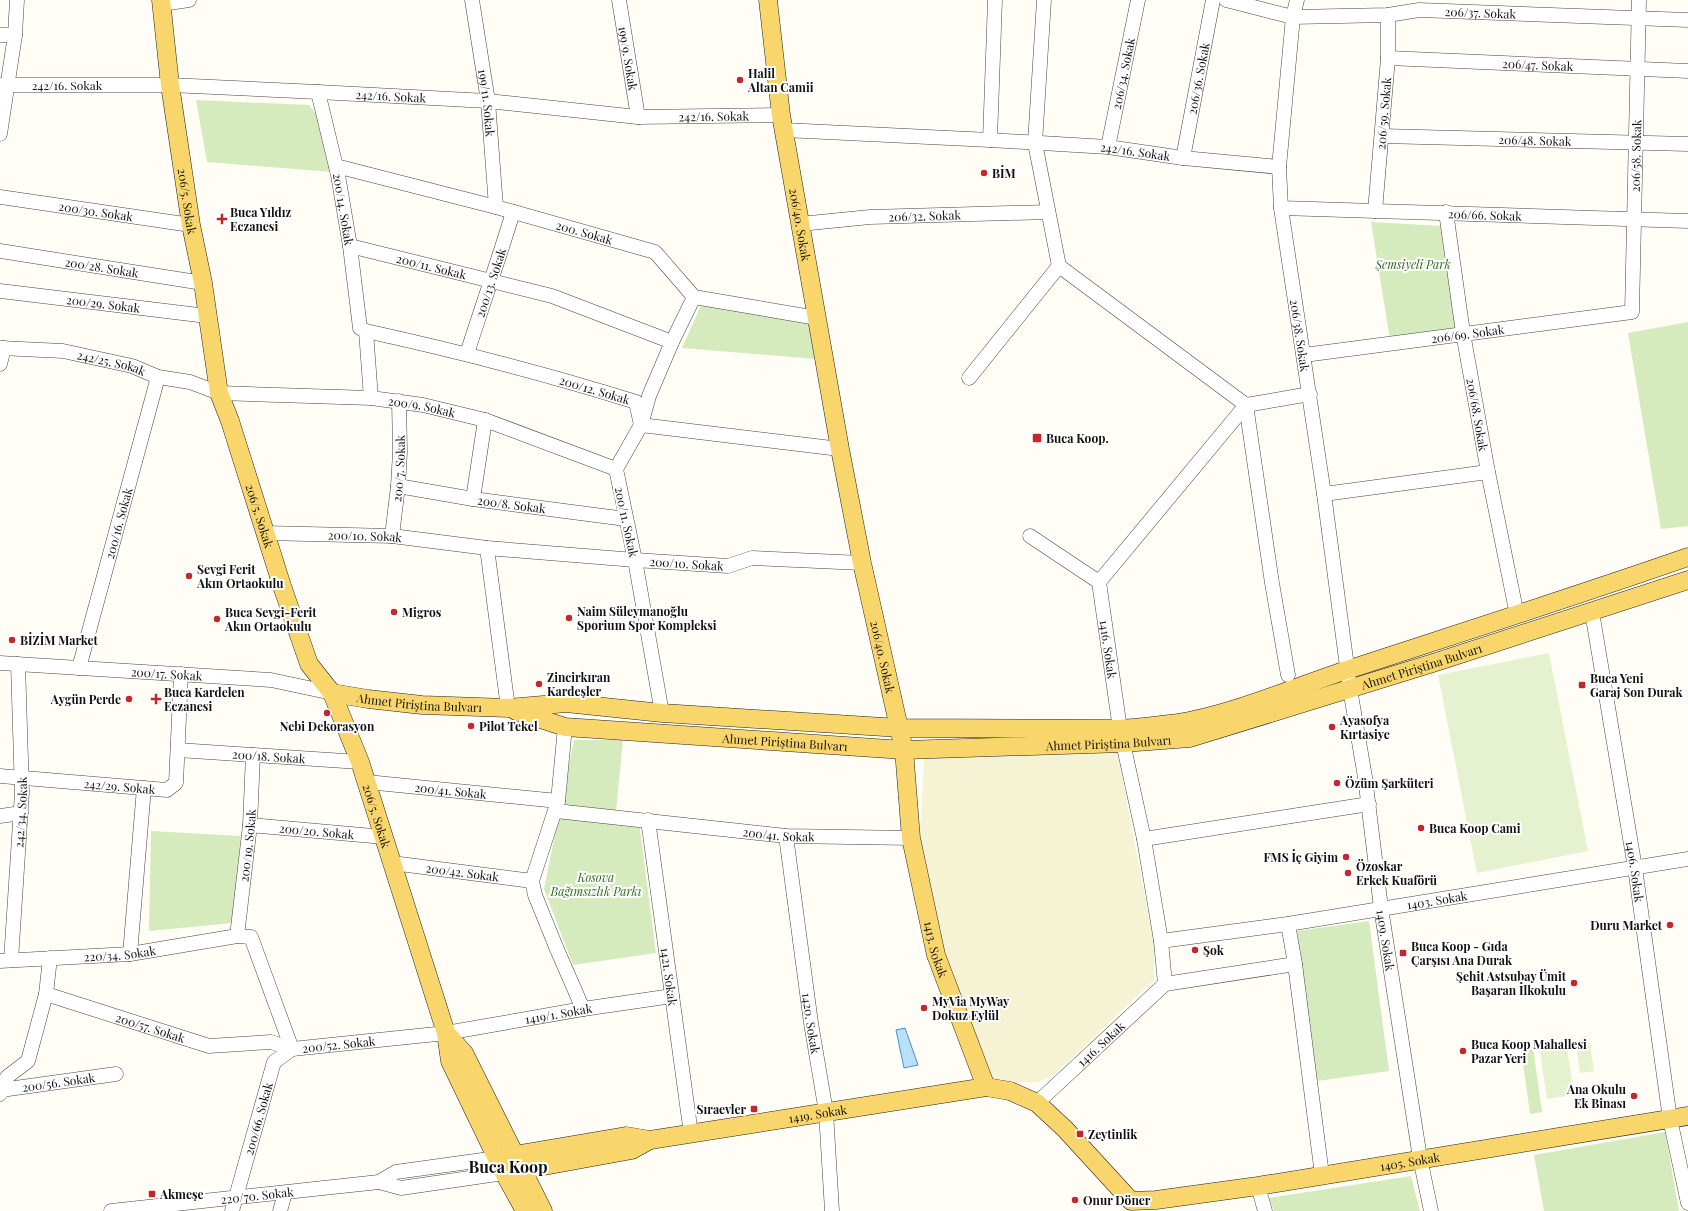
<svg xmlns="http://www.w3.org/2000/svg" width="1688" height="1211" font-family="'Playfair Display',serif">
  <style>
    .farmland { fill: #f6f3d4 }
    .green { fill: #d5ebbd }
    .pitch { fill: #e6f2cf }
    .water { fill: #b9e0f7; stroke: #3f96cf }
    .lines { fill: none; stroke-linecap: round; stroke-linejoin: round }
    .minor-casing { stroke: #444; stroke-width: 15 }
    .major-casing { stroke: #222; stroke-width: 19 }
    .minor { stroke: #fff; stroke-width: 14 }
    .major { stroke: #f9d66b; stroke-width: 18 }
    .poi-dot { fill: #c4262e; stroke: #fff; stroke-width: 1.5 }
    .labels { text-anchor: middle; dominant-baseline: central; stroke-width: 4; stroke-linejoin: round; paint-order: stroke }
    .street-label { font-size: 12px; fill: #111; stroke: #fff }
    .poi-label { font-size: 12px; font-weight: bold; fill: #111; stroke: #fff; text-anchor: start }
    .park-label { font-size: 12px; font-style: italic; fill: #2f6b1f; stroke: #fff }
    .district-label { font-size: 16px; font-weight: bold; fill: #111; stroke: #fff }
  </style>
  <rect width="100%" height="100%" fill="#fffdf5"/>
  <path class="farmland" d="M 1117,751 L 1154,944 L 1154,980 L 1055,1074 L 1039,1082 L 994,1082 L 943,952 L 920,837 L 924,758 Z"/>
  <path class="green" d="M 196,100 L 309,105 L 316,114 L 332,172 L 207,162 Z
    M 1371,222 L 1443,226 L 1457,327 L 1390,340 Z
    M 703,301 L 813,320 L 815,359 L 682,348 Z
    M 1688,322 L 1688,526 L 1661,529 L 1628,333 Z
    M 574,740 L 623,740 L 616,812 L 638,814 L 656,953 L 573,965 L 544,889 Z
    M 151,831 L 241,836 L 233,923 L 149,931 Z
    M 1369,921 L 1389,1071 L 1317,1081 L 1297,931 Z
    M 1533,1047 L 1542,1112 L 1530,1114 L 1521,1049 Z
    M 1665,1132 L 1679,1211 L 1544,1211 L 1534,1155 Z
    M 1411,1176 L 1420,1211 L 1274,1211 L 1269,1198 Z"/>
  <path class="pitch" d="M 1549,653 L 1588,851 L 1477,873 L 1438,675 Z
    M 1590,1043 L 1594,1071 L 1580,1073 L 1576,1045 Z
    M 1567,1047 L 1574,1095 L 1547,1099 L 1540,1051 Z"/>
  <path class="water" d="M 905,1028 L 918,1065 L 904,1068 L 896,1030 Z"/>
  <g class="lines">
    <defs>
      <g id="minor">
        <path id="s1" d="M 472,0 L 488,101 L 496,207"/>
        <path id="s2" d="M 619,0 L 638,117"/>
        <path d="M 1044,0 L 1035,143 L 1059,266"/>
        <path id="s3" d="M 1226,0 L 1293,17 L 1388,15 L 1419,10 L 1688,20"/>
        <path id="s4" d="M 1297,0 L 1293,17 L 1279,167 L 1281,208 L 1324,494 L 1350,689 L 1365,777 L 1381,908 L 1420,1158 L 1431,1211"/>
        <path d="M 162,4 L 189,0"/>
        <path d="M 0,35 L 15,35"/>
        <path id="s5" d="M 1388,58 L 1688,71"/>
        <path id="s6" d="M 0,85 L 170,85 L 318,92 L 488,101 L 638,117 L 781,115"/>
        <path id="s7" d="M 318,92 L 338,175 L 350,246 L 360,328 L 366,331 C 457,351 547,374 636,402 L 641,425 L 840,449"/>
        <path id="s8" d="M 784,130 L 990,140 L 1108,147 L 1183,158 L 1279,167"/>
        <path d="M 0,134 L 15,35 L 17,0"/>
        <path id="s9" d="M 1382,136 L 1688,144"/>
        <path d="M 990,140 L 995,0"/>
        <path id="s10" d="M 1108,147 L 1138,0"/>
        <path id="s11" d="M 1183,158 L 1213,0"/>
        <path id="s12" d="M 336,166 L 496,207 L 655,252 L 694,297 L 817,318"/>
        <path id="s13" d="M 0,197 L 191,225"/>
        <path id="s14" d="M 1281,208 L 1688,221"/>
        <path id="s15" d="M 1375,211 L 1388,58 L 1388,15"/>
        <path id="s16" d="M 1446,212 L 1463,333 L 1488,472 L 1517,615"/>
        <path id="s17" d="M 800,224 L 870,217 L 1048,212"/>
        <path id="s18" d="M 350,246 L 552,296 L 672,342"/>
        <path id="s19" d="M 0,251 L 203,283"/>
        <path d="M 1059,266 L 1246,405"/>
        <path id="s20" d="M 0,291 L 207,316"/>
        <path d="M 366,331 L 371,398"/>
        <path id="s21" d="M 0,348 L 63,351 L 132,366 L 158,377 L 190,382 L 219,393 L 371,398 L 423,405 L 485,420 L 616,469"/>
        <path id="s22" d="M 467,354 C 482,306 499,259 513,212"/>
        <path id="s23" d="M 1304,355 L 1632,312 L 1639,0"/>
        <path d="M 0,364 L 4,348"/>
        <path d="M 969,378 L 1059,266"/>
        <path id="s24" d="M 1246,405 L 1099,582 L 1120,729 L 1144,839 L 1161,941 L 1165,984 L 1295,964 L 1322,1175"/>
        <path d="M 1246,405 L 1272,583 L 1288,675"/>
        <path d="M 1246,405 L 1310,394"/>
        <path id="s25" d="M 398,486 L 473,499 L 626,519"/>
        <path d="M 1324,494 L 1488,472"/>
        <path d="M 473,499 L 485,420"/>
        <path id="s26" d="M 265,533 L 392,536 L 487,548 L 635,560 L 728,566 L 752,558 L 862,563"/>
        <path id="s27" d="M 392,536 L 398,486 L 400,452 L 399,401"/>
        <path d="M 1030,536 L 1099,582"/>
        <path d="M 487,548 L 508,708"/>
        <path id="s28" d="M 1592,612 L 1635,868 L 1670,1119 L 1688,1203"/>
        <path id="s29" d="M 0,663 L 271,680 L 332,693"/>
        <path id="s30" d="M 79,668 L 158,377"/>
        <path d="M 662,713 L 635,560 L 616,469 L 641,425 L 649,396 L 672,342 L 694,297"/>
        <path d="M 565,727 L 558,801 L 532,881 L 535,895 L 556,947 L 583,1009"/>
        <path id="s31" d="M 178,750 L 360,762"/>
        <path id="s32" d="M 0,776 L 167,790 L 176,783 L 181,674"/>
        <path id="s33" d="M 367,782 L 558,801"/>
        <path id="s34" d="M 556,811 L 786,836 L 911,838"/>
        <path d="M 0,816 L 21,813"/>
        <path id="s35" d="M 648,820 L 691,1134"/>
        <path id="s36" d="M 250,825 L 384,837"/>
        <path id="s37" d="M 786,836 L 811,1023 L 826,1112 L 832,1211"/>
        <path d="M 1144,839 L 1369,804"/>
        <path id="s38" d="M 392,863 L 532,881"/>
        <path d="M 1288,924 L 1295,964"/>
        <path id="s39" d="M 237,936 L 250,825 L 253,755"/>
        <path id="s40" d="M 1161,941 L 1288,924 L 1688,859"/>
        <path d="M 130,954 L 144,788"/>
        <path id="s41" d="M 50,958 L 46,994 L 209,1046 L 271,1042 L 292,1049"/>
        <path id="s42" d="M 11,960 L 22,792 L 18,664"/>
        <path id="s43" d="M 0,961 L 130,954 L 237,936 L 251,937 L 292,1049 L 446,1033 L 583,1009 L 672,996"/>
        <path id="s44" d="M 1,1090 L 116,1074"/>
        <path d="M 0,1094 L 7,1077 L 28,1061 L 46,994"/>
        <path id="s45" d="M 1037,1103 L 1165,984"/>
        <path d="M 379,1182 L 401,1188 L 504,1173"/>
        <path d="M 1258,1186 L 1265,1211"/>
        <path id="s46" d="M 111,1211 L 379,1182 L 396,1172 L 497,1158"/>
        <path id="s47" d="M 232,1211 L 274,1062 L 292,1049"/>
        <path d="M 280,1211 L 285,1193"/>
      </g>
      <g id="major">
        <path id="s48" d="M 161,0 L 170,85 L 191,225 L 203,283 L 219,393 L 230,421 L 282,586 L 309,664 L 332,693 L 360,762 L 446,1033 L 450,1061 L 504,1173 L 525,1211"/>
        <path id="s49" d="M 768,0 L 781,115 L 840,449 L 862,563 L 904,750 L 911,838 L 936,955 L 986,1087"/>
        <path id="s50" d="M 332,693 L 368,699 L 422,705 L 508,708 L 566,703 L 662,713 L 900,728 L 1120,729 C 1143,727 1167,725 1189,721 C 1244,710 1297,686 1350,669 C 1463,632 1576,596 1688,557"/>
        <path id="s51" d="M 516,711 L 565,727 L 904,750 L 1123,743 L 1190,738 L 1433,663 L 1688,580"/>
        <path d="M 446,1033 L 464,1053 L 543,1211"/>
        <path id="s52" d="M 497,1158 L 626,1136 L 650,1140 L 986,1087 L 1010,1091 L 1037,1103 L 1065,1129 L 1131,1201 L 1156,1200 L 1258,1186 L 1688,1116"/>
        <path d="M 511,1172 L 632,1150 L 650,1140"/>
      </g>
    </defs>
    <use href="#minor" class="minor-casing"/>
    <use href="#major" class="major-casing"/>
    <use href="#minor" class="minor"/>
    <use href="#major" class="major"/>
  </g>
  <g class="poi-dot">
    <circle cx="740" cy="80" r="4"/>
    <circle cx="984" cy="173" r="4"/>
    <path d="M220 213h4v4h4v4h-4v4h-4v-4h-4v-4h4z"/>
    <rect x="1032" y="433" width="10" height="10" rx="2"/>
    <circle cx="189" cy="576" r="4"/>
    <circle cx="394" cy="612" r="4"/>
    <circle cx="569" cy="618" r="4"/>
    <circle cx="217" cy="619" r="4"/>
    <circle cx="12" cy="640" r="4"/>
    <circle cx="539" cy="684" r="4"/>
    <rect x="1578" y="681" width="8" height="8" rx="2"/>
    <circle cx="129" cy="699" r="4"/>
    <path d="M154 693h4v4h4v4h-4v4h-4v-4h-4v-4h4z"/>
    <circle cx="327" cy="713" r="4"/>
    <circle cx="471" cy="726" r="4"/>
    <circle cx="1332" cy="727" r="4"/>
    <circle cx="1337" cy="783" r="4"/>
    <circle cx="1421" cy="828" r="4"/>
    <circle cx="1346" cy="857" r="4"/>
    <circle cx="1348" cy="873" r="4"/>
    <circle cx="1670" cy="925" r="4"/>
    <circle cx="1195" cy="950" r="4"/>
    <rect x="1399" y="949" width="8" height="8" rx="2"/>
    <circle cx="1574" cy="983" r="4"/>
    <circle cx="924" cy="1008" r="4"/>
    <circle cx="1463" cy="1051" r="4"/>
    <circle cx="1634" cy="1096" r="4"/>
    <rect x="750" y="1105" width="8" height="8" rx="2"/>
    <rect x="1076" y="1130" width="8" height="8" rx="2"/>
    <rect x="148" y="1190" width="8" height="8" rx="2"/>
    <circle cx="1075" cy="1200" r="4"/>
  </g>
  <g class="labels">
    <g class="street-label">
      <text stroke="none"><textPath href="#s3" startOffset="257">206/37. Sokak</textPath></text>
      <text stroke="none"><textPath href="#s2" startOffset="59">199/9. Sokak</textPath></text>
      <text stroke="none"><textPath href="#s5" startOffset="150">206/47. Sokak</textPath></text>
      <text stroke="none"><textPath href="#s10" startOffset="75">206/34. Sokak</textPath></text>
      <text stroke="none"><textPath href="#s11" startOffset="81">206/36. Sokak</textPath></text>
      <text stroke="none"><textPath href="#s6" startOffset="67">242/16. Sokak</textPath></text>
      <text stroke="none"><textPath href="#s6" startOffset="391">242/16. Sokak</textPath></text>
      <text stroke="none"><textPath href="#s1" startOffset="104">199/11. Sokak</textPath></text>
      <text stroke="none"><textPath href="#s15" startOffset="98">206/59. Sokak</textPath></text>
      <text stroke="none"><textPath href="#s6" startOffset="715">242/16. Sokak</textPath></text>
      <text stroke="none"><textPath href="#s9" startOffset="153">206/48. Sokak</textPath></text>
      <text stroke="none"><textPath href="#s8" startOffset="352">242/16. Sokak</textPath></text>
      <text stroke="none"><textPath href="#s23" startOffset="487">206/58. Sokak</textPath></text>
      <text stroke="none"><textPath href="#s48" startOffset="203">206/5. Sokak</textPath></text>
      <text stroke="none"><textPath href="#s7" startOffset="120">200/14. Sokak</textPath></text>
      <text stroke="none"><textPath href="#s13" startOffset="97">200/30. Sokak</textPath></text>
      <text stroke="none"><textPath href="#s14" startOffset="204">206/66. Sokak</textPath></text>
      <text stroke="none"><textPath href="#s17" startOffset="125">206/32. Sokak</textPath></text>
      <text stroke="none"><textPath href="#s49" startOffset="227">206/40. Sokak</textPath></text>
      <text stroke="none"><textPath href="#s12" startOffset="257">200. Sokak</textPath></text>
      <text stroke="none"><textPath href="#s18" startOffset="84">200/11. Sokak</textPath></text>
      <text stroke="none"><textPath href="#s19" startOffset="103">200/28. Sokak</textPath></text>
      <text stroke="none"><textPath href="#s22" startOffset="75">200/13. Sokak</textPath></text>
      <text stroke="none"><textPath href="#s20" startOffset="104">200/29. Sokak</textPath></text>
      <text stroke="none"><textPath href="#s23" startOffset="165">206/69. Sokak</textPath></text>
      <text stroke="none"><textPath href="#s4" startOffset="338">206/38. Sokak</textPath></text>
      <text stroke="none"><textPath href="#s21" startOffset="113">242/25. Sokak</textPath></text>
      <text stroke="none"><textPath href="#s7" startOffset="483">200/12. Sokak</textPath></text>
      <text stroke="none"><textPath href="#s21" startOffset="429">200/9. Sokak</textPath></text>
      <text stroke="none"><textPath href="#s16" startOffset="205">206/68. Sokak</textPath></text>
      <text stroke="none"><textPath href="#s27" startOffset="68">200/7. Sokak</textPath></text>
      <text stroke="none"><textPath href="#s25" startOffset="115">200/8. Sokak</textPath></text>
      <text stroke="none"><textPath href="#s48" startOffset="527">206/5. Sokak</textPath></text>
      <text transform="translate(627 522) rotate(78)">200/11. Sokak</text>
      <text stroke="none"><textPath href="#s30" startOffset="150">200/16. Sokak</textPath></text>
      <text stroke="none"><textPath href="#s26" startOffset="100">200/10. Sokak</textPath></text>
      <text stroke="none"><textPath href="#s26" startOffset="423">200/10. Sokak</textPath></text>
      <text stroke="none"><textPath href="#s24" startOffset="298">1416. Sokak</textPath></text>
      <text stroke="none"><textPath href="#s49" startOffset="667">206/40. Sokak</textPath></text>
      <text stroke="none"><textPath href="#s51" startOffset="920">Ahmet Piriştina Bulvarı</textPath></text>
      <text stroke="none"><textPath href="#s29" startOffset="167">200/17. Sokak</textPath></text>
      <text stroke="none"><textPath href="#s50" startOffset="88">Ahmet Piriştina Bulvarı</textPath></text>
      <text stroke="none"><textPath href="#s51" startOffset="272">Ahmet Piriştina Bulvarı</textPath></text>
      <text stroke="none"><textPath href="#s51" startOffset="596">Ahmet Piriştina Bulvarı</textPath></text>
      <text stroke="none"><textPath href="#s31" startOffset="91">200/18. Sokak</textPath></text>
      <text stroke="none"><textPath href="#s32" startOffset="120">242/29. Sokak</textPath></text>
      <text stroke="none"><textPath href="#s33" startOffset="84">200/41. Sokak</textPath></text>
      <text stroke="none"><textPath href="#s42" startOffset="148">242/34. Sokak</textPath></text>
      <text stroke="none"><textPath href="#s48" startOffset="851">206/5. Sokak</textPath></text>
      <text stroke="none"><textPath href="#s36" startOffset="67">200/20. Sokak</textPath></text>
      <text stroke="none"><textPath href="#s34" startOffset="224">200/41. Sokak</textPath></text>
      <text stroke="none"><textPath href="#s39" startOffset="91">200/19. Sokak</textPath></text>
      <text stroke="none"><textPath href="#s38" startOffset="71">200/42. Sokak</textPath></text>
      <text stroke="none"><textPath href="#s28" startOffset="263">1406. Sokak</textPath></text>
      <text stroke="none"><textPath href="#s40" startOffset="279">1403. Sokak</textPath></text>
      <text stroke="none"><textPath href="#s4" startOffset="949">1409. Sokak</textPath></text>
      <text stroke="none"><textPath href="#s49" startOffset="965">1413. Sokak</textPath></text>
      <text stroke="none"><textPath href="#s43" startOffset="120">220/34. Sokak</textPath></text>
      <text stroke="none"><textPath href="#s35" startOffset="158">1421. Sokak</textPath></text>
      <text stroke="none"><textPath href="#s43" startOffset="641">1419/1. Sokak</textPath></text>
      <text stroke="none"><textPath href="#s37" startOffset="189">1420. Sokak</textPath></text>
      <text stroke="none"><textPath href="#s41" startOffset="146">200/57. Sokak</textPath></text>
      <text stroke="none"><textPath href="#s43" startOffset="419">200/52. Sokak</textPath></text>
      <text stroke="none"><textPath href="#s45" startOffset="87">1416. Sokak</textPath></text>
      <text stroke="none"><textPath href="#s44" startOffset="58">200/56. Sokak</textPath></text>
      <text stroke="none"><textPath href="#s52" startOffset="325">1419. Sokak</textPath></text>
      <text stroke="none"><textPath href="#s47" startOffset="96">200/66. Sokak</textPath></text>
      <text stroke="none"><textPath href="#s52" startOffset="967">1405. Sokak</textPath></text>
      <text stroke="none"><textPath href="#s46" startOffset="147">220/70. Sokak</textPath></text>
    </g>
    <g class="poi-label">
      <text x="748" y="73">Halil<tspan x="748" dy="14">Altan Camii</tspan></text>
      <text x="992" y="173">BİM</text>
      <text x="230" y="212">Buca Yıldız<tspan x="230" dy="14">Eczanesi</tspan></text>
      <text x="1046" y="438">Buca Koop.</text>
      <text x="197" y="569">Sevgi Ferit<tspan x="197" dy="14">Akın Ortaokulu</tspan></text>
      <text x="577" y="611">Naim Süleymanoğlu<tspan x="577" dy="14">Sporium Spor Kompleksi</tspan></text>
      <text x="225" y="612">Buca Sevgi-Ferit<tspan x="225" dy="14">Akın Ortaokulu</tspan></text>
      <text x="402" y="612">Migros</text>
      <text x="20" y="640">BİZİM Market</text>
      <text x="547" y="677">Zincirkıran<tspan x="547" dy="14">Kardeşler</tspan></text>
      <text x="1590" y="678">Buca Yeni<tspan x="1590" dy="14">Garaj Son Durak</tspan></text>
      <text x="164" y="692">Buca Kardelen<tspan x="164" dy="14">Eczanesi</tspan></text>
      <text x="121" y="699" text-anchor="end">Aygün Perde</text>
      <text x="1340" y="720">Ayasofya<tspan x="1340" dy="14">Kırtasiye</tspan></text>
      <text x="327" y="726" text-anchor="middle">Nebi Dekorasyon</text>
      <text x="479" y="726">Pilot Tekel</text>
      <text x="1345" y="783">Özüm Şarküteri</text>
      <text x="1429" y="828">Buca Koop Cami</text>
      <text x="1338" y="857" text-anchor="end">FMS İç Giyim</text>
      <text x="1356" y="866">Özoskar<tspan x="1356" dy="14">Erkek Kuaförü</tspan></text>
      <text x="1662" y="925" text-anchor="end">Duru Market</text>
      <text x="1411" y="946">Buca Koop - Gıda<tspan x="1411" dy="14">Çarşısı Ana Durak</tspan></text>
      <text x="1203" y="950">Şok</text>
      <text x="1566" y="976" text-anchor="end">Şehit Astsubay Ümit<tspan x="1566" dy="14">Başaran İlkokulu</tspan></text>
      <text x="932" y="1001">MyVia MyWay<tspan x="932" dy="14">Dokuz Eylül</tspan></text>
      <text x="1471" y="1044">Buca Koop Mahallesi<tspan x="1471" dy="14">Pazar Yeri</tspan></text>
      <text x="1626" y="1089" text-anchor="end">Ana Okulu<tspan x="1626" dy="14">Ek Binası</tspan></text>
      <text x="746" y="1109" text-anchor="end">Sıraevler</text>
      <text x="1088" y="1134">Zeytinlik</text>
      <text x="160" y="1194">Akmeşe</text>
      <text x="1083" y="1200">Onur Döner</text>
    </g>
    <g class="park-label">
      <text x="1413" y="264">Şemsiyeli Park</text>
      <text x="596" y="877">Kosova<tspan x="596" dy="14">Bağımsızlık Parkı</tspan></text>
    </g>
    <g class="district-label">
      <text x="508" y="1166">Buca Koop</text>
    </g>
  </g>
</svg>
